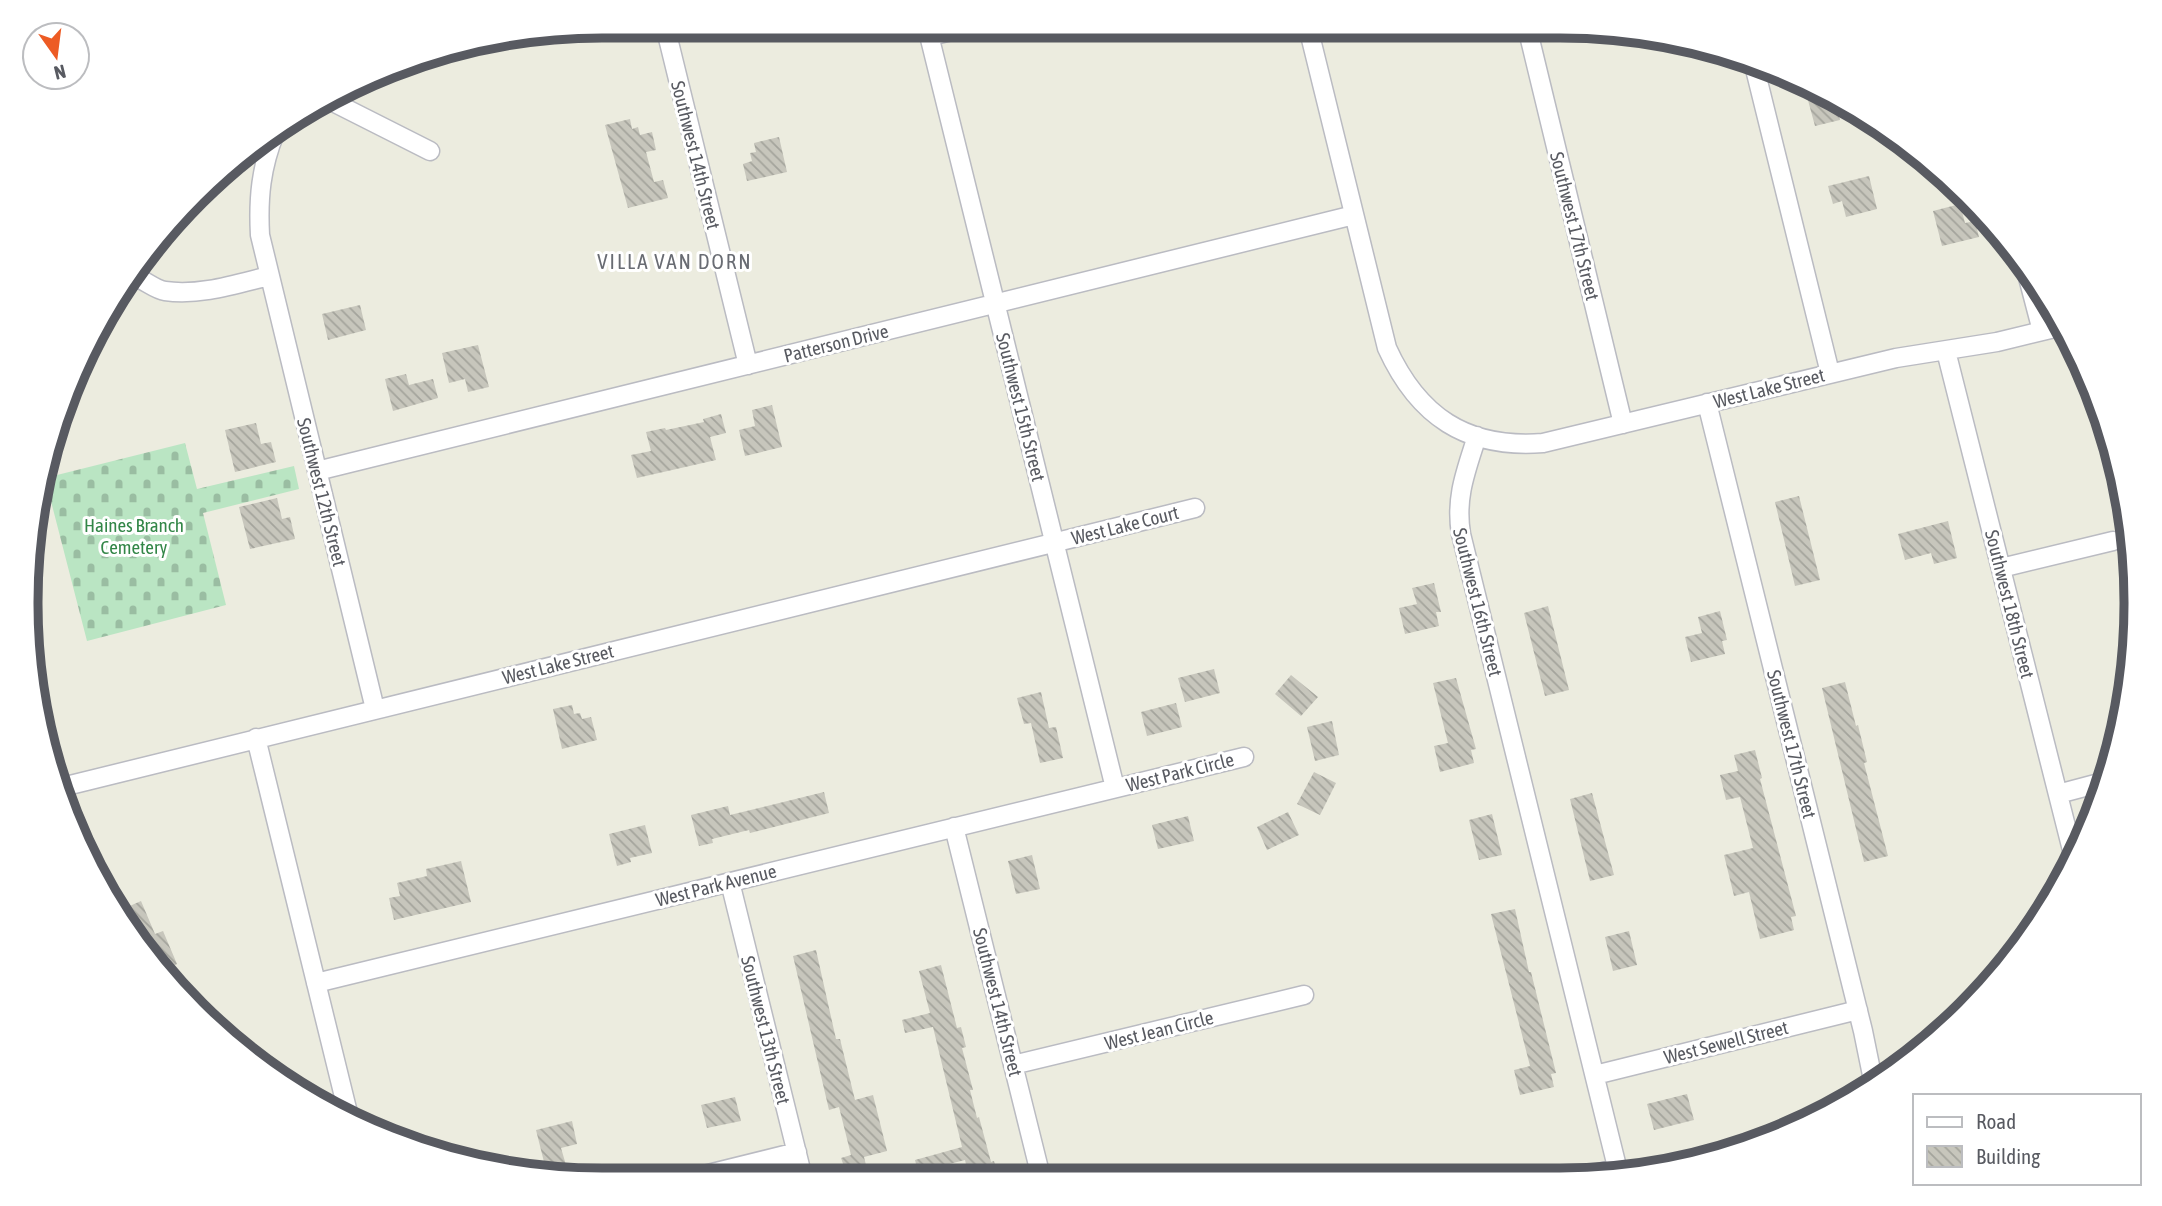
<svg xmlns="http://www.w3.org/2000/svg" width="2162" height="1206" font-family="'Asap Condensed',sans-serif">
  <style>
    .cemetery { fill: url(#cemetery-stones) }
    .building { fill: url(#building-back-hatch) }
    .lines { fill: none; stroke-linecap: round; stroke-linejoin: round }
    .minor-casing { stroke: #babbc2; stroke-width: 21 }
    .minor { stroke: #fff; stroke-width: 18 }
    .labels { text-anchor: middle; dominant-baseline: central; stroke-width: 6; stroke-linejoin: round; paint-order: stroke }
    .street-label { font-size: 19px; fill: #585a61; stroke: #fff }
    .park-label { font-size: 19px; fill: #328647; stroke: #fff }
    .neighbourhood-label { font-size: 21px; letter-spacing: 2px; fill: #696c73; stroke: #fff }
    .rim { fill: none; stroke: #585a61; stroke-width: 9 }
  </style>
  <defs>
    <pattern id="cemetery-stones" width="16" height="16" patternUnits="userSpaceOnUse" patternTransform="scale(1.75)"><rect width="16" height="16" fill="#bae5c3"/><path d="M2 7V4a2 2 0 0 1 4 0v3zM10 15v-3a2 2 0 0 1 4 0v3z" fill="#9abda2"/></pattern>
    <pattern id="building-back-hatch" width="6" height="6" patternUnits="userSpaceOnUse" patternTransform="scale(1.75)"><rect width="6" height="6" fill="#c7c6bc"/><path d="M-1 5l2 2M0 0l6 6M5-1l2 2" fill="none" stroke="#a4a49c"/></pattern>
  </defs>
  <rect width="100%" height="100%" fill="#ececdf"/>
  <path class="cemetery" d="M 185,443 L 197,489 L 294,466 L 299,489 L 203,513 L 226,605 L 87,641 L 45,478 Z"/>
  <path class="building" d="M 1816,90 L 1834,98 L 1840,120 L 1815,126 L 1806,93 Z
    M 630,119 L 632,129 L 638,127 L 640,135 L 652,132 L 656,150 L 646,152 L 654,182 L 663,180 L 668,198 L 628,208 L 605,125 Z
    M 779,137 L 787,172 L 747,181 L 743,164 L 752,161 L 750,153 L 756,152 L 754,143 Z
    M 1869,176 L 1877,209 L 1846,217 L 1842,201 L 1833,204 L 1828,186 Z
    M 1960,204 L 1965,223 L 1975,221 L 1979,237 L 1942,246 L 1933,211 Z
    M 360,305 L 366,330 L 328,340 L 322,314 Z
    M 478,345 L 489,387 L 468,392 L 465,379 L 449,383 L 442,353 Z
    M 406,374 L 409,385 L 433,379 L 438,398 L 393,411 L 385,379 Z
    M 772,405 L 782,447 L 745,456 L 739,430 L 755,426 L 752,410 Z
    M 721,414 L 726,433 L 710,437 L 716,460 L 637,478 L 631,455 L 651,451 L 646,432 L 665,428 L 666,430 L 704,422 L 703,419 Z
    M 256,423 L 261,444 L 271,442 L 276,462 L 235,472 L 225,430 Z
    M 1799,496 L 1820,580 L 1795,586 L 1775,502 Z
    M 277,498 L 282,519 L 290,517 L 295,539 L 250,549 L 239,507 Z
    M 1948,521 L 1957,558 L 1934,564 L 1931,553 L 1905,560 L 1898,534 Z
    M 1434,583 L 1441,612 L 1436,612 L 1439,626 L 1405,634 L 1399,608 L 1417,604 L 1412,588 Z
    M 1548,606 L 1569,690 L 1545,696 L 1524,613 Z
    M 1720,611 L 1727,640 L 1722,641 L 1725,654 L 1691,662 L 1685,637 L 1702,633 L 1698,617 Z
    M 1214,669 L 1220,693 L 1185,702 L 1178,678 Z
    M 1291,675 L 1318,697 L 1301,716 L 1275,694 Z
    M 1456,678 L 1476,749 L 1471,750 L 1474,763 L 1440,772 L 1434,746 L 1448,743 L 1433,683 Z
    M 1845,682 L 1856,726 L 1858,725 L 1867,762 L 1864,763 L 1888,856 L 1864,862 L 1822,688 Z
    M 1041,692 L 1049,728 L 1056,727 L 1063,758 L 1040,763 L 1031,723 L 1024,724 L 1017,698 Z
    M 1176,703 L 1182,727 L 1147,736 L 1141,712 Z
    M 572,705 L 574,714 L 580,713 L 582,719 L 591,717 L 597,740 L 562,749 L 553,709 Z
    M 1332,721 L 1339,755 L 1315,761 L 1307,727 Z
    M 1755,750 L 1762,778 L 1760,779 L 1796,916 L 1791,917 L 1794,930 L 1760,939 L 1749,892 L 1734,896 L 1724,855 L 1753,848 L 1740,797 L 1726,800 L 1720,775 L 1738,771 L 1734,755 Z
    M 1314,772 L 1336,783 L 1320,815 L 1297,804 Z
    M 824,792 L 829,813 L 750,833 L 749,830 L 712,839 L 713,843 L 699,846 L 691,815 L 728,806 L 730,815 Z
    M 1592,793 L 1614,875 L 1590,881 L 1570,799 Z
    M 1288,812 L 1299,835 L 1267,850 L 1257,827 Z
    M 1492,814 L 1502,855 L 1479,860 L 1469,820 Z
    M 1188,816 L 1194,841 L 1158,849 L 1152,825 Z
    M 645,825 L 652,853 L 630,858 L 631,862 L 617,866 L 609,834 Z
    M 1032,855 L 1040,889 L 1016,894 L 1008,861 Z
    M 461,861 L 471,902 L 394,920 L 389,898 L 400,896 L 397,883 L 427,876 L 426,869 Z
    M 141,901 L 155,934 L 163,931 L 177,964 L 173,966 L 179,991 L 169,983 L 123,909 Z
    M 1515,909 L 1529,972 L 1531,972 L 1556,1073 L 1551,1074 L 1554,1087 L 1520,1095 L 1514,1070 L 1530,1066 L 1491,914 Z
    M 1629,931 L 1637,965 L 1613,971 L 1605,937 Z
    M 816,950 L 836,1039 L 840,1039 L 855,1100 L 873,1095 L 887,1151 L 864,1157 L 868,1173 L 848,1178 L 841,1158 L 851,1155 L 839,1107 L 829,1110 L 793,956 Z
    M 941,965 L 957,1028 L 961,1027 L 966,1047 L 962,1048 L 973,1090 L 970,1090 L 977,1118 L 979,1117 L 991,1162 L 994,1161 L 998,1177 L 969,1177 L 965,1160 L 918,1172 L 915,1160 L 962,1147 L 933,1027 L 905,1033 L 902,1020 L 930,1013 L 919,971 Z
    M 1687,1094 L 1694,1120 L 1654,1130 L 1647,1104 Z
    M 735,1097 L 741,1121 L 707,1128 L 701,1105 Z
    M 572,1121 L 577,1144 L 561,1148 L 566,1165 L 546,1170 L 536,1130 Z"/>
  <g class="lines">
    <defs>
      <path id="minor" d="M 665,26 L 748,365
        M 927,27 L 1115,788
        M 1308,27 L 1387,348 C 1418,416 1466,449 1543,443 L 1896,358 L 1997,342 L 2063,326
        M 1527,27 L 1623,424
        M 930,36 L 969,27
        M 1754,65 L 1830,373
        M 333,102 L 430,151
        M 275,133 C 261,167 258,198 260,235 L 375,709
        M 2025,266 L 2042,331
        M 140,279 C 148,283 157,290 165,291 C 200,296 236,284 269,276
        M 1946,351 L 2074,858
        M 1707,403 L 1863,1031 L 1874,1085
        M 1477,436 C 1466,471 1455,497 1461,534 L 1619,1175
        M 317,471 L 1354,215
        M 2001,568 L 2113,541
        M 256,738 L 349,1117
        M 62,787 L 1195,508
        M 2058,794 L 2107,781
        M 954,827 L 1041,1177
        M 730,882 L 803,1178
        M 316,983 L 1244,757
        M 1013,1065 L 1304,995
        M 1595,1075 L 1858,1010
        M 1592,1175 L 1618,1168
        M 692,1178 L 797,1152"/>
    </defs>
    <use href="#minor" class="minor-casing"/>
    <use href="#minor" class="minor"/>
  </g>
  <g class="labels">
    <g class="street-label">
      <text transform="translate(696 155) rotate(76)">Southwest 14th Street</text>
      <text transform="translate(1575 226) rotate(76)">Southwest 17th Street</text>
      <text transform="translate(836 343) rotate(-14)">Patterson Drive</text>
      <text transform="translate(1769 388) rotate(-14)">West Lake Street</text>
      <text transform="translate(1021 407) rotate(76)">Southwest 15th Street</text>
      <text transform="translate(322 492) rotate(76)">Southwest 12th Street</text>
      <text transform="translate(1125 525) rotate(-14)">West Lake Court</text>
      <text transform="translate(1478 602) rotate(76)">Southwest 16th Street</text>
      <text transform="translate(2010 604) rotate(76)">Southwest 18th Street</text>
      <text transform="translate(558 664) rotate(-14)">West Lake Street</text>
      <text transform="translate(1792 744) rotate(76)">Southwest 17th Street</text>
      <text transform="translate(1180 772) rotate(-14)">West Park Circle</text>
      <text transform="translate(716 885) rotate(-14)">West Park Avenue</text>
      <text transform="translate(998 1002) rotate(76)">Southwest 14th Street</text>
      <text transform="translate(766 1030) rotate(76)">Southwest 13th Street</text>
      <text transform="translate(1159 1030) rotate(-14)">West Jean Circle</text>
      <text transform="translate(1726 1042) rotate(-14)">West Sewell Street</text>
    </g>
    <g class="park-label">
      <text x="134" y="525">Haines Branch<tspan x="134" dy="22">Cemetery</tspan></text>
    </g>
    <g class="neighbourhood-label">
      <text x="675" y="261">VILLA VAN DORN</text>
    </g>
  </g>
  <path d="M0 0H2162V1206H0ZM602 38H1560A564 564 0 0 1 2124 602V604A564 564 0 0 1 1560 1168H602A564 564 0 0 1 38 604V602A564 564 0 0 1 602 38Z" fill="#fff" fill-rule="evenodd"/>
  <path class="rim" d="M602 38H1560A564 564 0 0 1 2124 602V604A564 564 0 0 1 1560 1168H602A564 564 0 0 1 38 604V602A564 564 0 0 1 602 38Z"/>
  <rect x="1913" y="1094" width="228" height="91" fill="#ffffff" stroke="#bcbdc0" stroke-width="2"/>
  <rect x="1927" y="1117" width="35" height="10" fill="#ffffff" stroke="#bcbdc0" stroke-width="2"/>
  <text x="1976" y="1129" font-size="21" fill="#585a61">Road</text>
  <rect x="1927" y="1146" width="35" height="21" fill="url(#building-back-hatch)" stroke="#bcbdc0" stroke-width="2"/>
  <text x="1976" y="1164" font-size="21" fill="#585a61">Building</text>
  <g transform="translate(56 56) rotate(166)"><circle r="33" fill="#ffffff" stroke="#bcbdc0" stroke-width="2"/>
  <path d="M0-5L12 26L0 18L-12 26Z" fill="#ed5b24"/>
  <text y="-10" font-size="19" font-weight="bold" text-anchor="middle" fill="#585a61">N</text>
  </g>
</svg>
